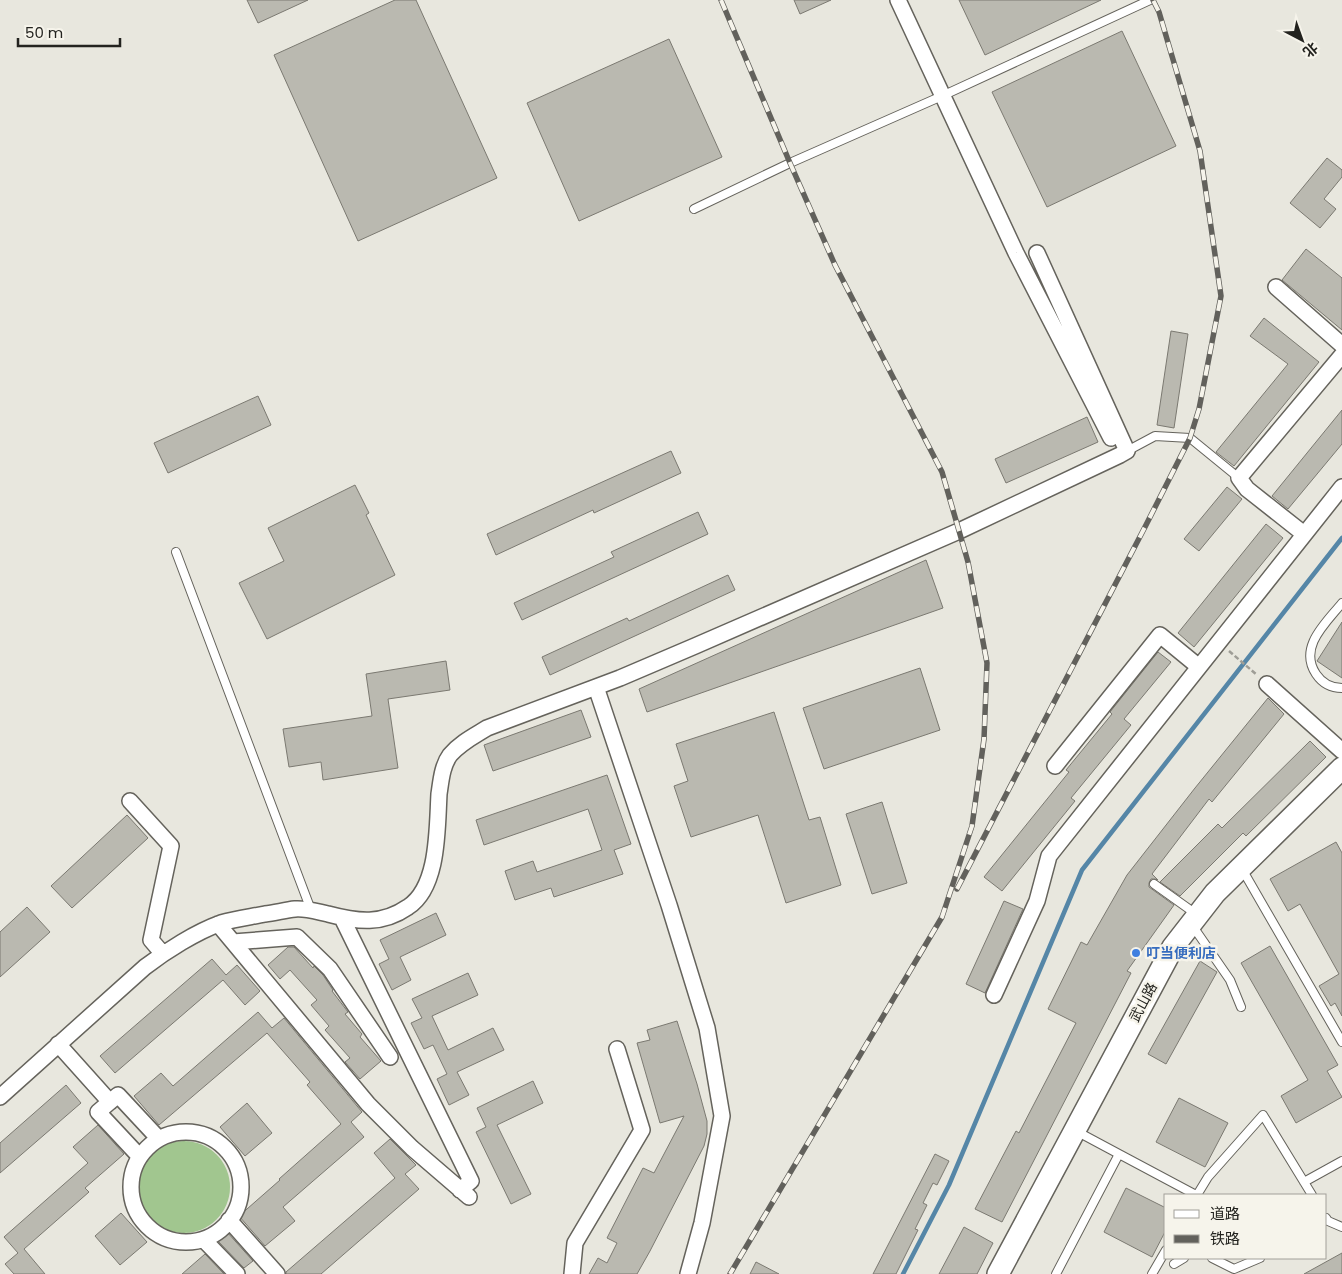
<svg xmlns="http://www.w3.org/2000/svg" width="1342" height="1274" font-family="Poppins,'Noto Sans SC',sans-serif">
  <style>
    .green { fill: #a1c68f }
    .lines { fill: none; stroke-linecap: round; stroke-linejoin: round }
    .stream { stroke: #5586a7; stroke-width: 4.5 }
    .building { fill: #bab9b0; stroke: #7b7971 }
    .lane-casing { stroke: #65635c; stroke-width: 10 }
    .street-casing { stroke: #65635c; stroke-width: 18 }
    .secondary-casing { stroke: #65635c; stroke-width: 24 }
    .path { stroke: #9e9d96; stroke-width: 2.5; stroke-dasharray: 5 2.5; stroke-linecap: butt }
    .lane { stroke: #fff; stroke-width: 8 }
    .street { stroke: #fff; stroke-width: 15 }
    .secondary { stroke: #fff; stroke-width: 21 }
    .rail-casing { stroke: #62615c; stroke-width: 5.5 }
    .rail { stroke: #f6f4eb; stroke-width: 4; stroke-dasharray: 11; stroke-linecap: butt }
    .shop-dot { fill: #3f7fe0; stroke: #f6f4eb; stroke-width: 2 }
    .labels { text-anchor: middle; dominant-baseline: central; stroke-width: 5; stroke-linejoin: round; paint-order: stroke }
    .shop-label { font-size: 14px; font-weight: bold; fill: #366cbe; stroke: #f6f4eb; text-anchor: start }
    .street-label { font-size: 14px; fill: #23231f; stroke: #f6f4eb }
  </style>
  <rect width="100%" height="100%" fill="#e8e7de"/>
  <path class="green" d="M138 1187a46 46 0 1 1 92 0a46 46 0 1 1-92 0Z"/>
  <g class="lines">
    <path class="stream" d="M 903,1274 L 949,1185 L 1082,870 L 1342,538"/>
  </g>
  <path class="building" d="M 247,0 L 308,0 L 258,23 Z
    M 395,0 L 416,0 L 497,178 L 358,241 L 274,55 Z
    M 794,0 L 831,0 L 800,14 Z
    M 959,0 L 1101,0 L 985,55 Z
    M 1122,31 L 1176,146 L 1047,207 L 992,92 Z
    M 669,39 L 722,157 L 579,221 L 527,103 Z
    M 1327,158 L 1342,170 L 1342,177 L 1324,199 L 1336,209 L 1320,228 L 1290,203 Z
    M 1306,249 L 1342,278 L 1342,330 L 1282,280 Z
    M 1264,318 L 1319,362 L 1234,466 L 1216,452 L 1288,364 L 1250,336 Z
    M 1171,331 L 1188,334 L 1174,428 L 1157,425 Z
    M 258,396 L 271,425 L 168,473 L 154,443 Z
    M 1342,410 L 1342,444 L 1288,509 L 1272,496 Z
    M 1087,417 L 1098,442 L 1006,483 L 995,459 Z
    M 671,451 L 681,473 L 594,513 L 593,510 L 496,555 L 487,534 Z
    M 355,485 L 369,513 L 366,515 L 395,575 L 267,639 L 239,583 L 284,561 L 268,528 Z
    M 1227,487 L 1242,499 L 1199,551 L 1184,539 Z
    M 698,512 L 708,534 L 522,620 L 514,603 L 614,557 L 611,552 Z
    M 1266,524 L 1283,538 L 1194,647 L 1178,633 Z
    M 926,560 L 943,608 L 647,712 L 639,689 Z
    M 728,575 L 735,590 L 550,675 L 542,657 L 627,618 L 629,621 Z
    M 1342,622 L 1342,678 L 1317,661 Z
    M 1158,652 L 1171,662 L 1124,719 L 1131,725 L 1071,798 L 1075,801 L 1002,891 L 984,877 L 1069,772 L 1066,770 L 1112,714 L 1110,712 Z
    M 446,661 L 450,690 L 388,699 L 398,768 L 323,780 L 321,762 L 289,767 L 283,729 L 372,716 L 366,674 Z
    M 920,668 L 940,730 L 824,769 L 803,708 Z
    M 1268,698 L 1284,714 L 1212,802 L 1209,799 L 1152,874 L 1158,880 L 1155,879 L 1151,879 L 1149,883 L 1149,887 L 1174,905 L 1127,971 L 1131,973 L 1002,1222 L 975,1209 L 1016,1131 L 1019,1133 L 1076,1023 L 1048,1009 L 1081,942 L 1087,945 L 1127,875 L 1195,788 Z
    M 581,710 L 591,737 L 493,771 L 484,745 Z
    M 774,712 L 809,820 L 820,817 L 841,885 L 786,903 L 758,815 L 691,837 L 674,786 L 688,781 L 676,744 Z
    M 1310,741 L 1326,757 L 1246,836 L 1243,833 L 1180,896 L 1160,882 L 1218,824 L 1222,828 Z
    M 607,775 L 631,844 L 614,850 L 623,874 L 554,897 L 551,888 L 515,900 L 505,871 L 533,861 L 537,872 L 602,850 L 588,809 L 484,845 L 476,820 Z
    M 882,802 L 907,883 L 872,894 L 846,814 Z
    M 127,815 L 148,838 L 72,908 L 51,886 Z
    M 1336,842 L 1342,853 L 1342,1016 L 1335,1003 L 1331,1006 L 1319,986 L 1339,974 L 1300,904 L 1288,911 L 1270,879 Z
    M 1004,901 L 1023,909 L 985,993 L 966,984 Z
    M 27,907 L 50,932 L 0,977 L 0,932 Z
    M 436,913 L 446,935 L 400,957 L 411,980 L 392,990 L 379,964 L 389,959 L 380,940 Z
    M 1270,946 L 1338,1065 L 1327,1071 L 1342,1097 L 1296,1123 L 1281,1096 L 1308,1080 L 1241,963 Z
    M 288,947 L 294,947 L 313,968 L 314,966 L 323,975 L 333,990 L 332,991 L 348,1012 L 345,1014 L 362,1034 L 360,1037 L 381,1061 L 360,1079 L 345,1062 L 350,1058 L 325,1030 L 329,1026 L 311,1005 L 317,1000 L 290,970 L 280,979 L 268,965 Z
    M 212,959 L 226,975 L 237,965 L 260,991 L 245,1005 L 223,980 L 115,1073 L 100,1056 Z
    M 1200,961 L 1217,972 L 1166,1064 L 1148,1054 Z
    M 468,973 L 478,995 L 432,1016 L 448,1050 L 493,1028 L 504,1050 L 457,1072 L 469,1095 L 449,1105 L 437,1079 L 447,1074 L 433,1045 L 424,1049 L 411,1023 L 422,1018 L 412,999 Z
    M 258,1012 L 272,1028 L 284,1018 L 362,1112 L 351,1122 L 364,1137 L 283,1207 L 295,1221 L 265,1246 L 239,1216 L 280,1180 L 279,1179 L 341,1124 L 307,1085 L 310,1082 L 267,1033 L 159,1125 L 134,1096 L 161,1073 L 173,1086 Z
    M 677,1021 L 697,1084 L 707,1121 L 707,1134 L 704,1146 L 650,1251 L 637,1274 L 589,1274 L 598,1258 L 607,1263 L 617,1243 L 607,1238 L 629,1195 L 643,1168 L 654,1173 L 684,1116 L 660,1123 L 637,1043 L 650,1040 L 647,1030 Z
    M 533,1081 L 543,1103 L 497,1125 L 531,1194 L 511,1204 L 476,1132 L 486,1127 L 477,1108 Z
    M 66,1085 L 81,1103 L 0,1173 L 0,1143 Z
    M 1179,1098 L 1228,1123 L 1205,1167 L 1156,1142 Z
    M 247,1103 L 272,1133 L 245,1156 L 220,1127 Z
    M 98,1125 L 124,1154 L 85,1188 L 89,1192 L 24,1249 L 45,1274 L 14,1274 L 5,1264 L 18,1253 L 4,1237 L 88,1163 L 73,1147 Z
    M 390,1139 L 416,1165 L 405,1174 L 419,1189 L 321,1274 L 286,1274 L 286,1272 L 395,1178 L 374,1153 Z
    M 935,1154 L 949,1161 L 937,1185 L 933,1183 L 923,1203 L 927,1205 L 915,1229 L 918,1230 L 896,1274 L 873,1274 Z
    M 1126,1188 L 1166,1208 L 1166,1230 L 1152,1257 L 1104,1232 Z
    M 121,1213 L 147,1242 L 120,1265 L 95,1236 Z
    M 964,1227 L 993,1243 L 977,1274 L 939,1274 Z
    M 227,1232 L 253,1261 L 244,1268 L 217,1240 Z
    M 1342,1253 L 1342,1274 L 1304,1274 Z
    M 205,1254 L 224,1274 L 182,1274 Z
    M 756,1262 L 779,1274 L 750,1274 Z"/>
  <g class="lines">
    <defs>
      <path id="lane" d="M 694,209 L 790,163 L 942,96 L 1150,0
        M 1127,451 L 1155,436 L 1190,438 L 1239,478
        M 176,552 L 311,910
        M 1342,603 C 1326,623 1298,647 1316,674 C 1322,683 1331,688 1342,688
        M 1242,869 L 1342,1042
        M 1154,884 L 1196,914
        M 1192,925 L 1230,980 L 1241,1007
        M 1119,1154 L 1196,1195
        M 1304,1182 L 1342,1161
        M 1197,1195 L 1208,1177 L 1263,1115 L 1312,1195
        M 1326,1218 L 1328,1221 L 1342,1227
        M 1212,1258 L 1234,1269 L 1260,1258
        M 1174,1264 L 1184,1258
        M 1056,1274 L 1119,1154 L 1076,1131
        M 1152,1274 L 1166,1250"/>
      <path id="street" d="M 898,0 L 1016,253 L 1111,438
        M 1276,287 L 1342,345
        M 1304,534 L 1247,489 L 1239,478 L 1342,355
        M 1267,684 L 1342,751
        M 596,687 L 669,905 L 707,1028 L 722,1116 L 702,1223 L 688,1274
        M 1055,766 L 1160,635 L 1199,667
        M 130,801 L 171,846 L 151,940 L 163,954
        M 342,918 L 471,1181 L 460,1190
        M 218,924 L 368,1104 L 412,1148 L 469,1197
        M 233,942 L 297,937 L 330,969 L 390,1057
        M 994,995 L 1037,901 L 1049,856 L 1342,487
        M 58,1044 L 110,1102
        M 0,1097 L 145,967 C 166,951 196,932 221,923 C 235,919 250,917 265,914 C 275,913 285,910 295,909 C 306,908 318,912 328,914 C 358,922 382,925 408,907 C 439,887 437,828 439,794 C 441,781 442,766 450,755 C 460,743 474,736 487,728 L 620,678 L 695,646 L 959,531 L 1120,455 L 1127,451 L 1037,253
        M131 1187a55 55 0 1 1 110 0a55 55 0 1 1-110 0Z
        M 140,1157 L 98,1112 L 118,1095 L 159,1139
        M 229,1220 L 277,1274
        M 204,1240 L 237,1274
        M 572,1274 L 575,1243 L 642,1130 L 617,1049"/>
      <path id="secondary" d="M 998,1274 L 1173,947 L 1215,893 L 1342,768"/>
    </defs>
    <use href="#lane" class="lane-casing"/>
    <use href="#street" class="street-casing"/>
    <use href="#secondary" class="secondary-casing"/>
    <path class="path" d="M 1229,651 L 1257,675"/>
    <use href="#lane" class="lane"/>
    <use href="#street" class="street"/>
    <use href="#secondary" class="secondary"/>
    <defs>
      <path id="rail" d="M 721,0 L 790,163 L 835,265 L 942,472 L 968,562 L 987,663 L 984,739 L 972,826 L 942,917 L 730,1274
        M 957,889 L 1146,525 L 1190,438 L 1199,409 L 1221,296 L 1200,151 L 1159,12 L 1153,0"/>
    </defs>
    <use href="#rail" class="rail-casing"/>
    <use href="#rail" class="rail"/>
  </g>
  <circle class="shop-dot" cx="1136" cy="953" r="5"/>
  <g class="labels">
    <g class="shop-label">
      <text x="1146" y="953">叮当便利店</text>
    </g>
    <g class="street-label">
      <text transform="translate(1143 1002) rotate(-62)">武山路</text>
    </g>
  </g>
  <rect x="1164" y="1194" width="162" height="65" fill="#f6f4eb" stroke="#a2a099"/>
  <rect x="1174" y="1210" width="25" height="8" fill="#ffffff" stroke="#a2a099"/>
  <text x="1210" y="1219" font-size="15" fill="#23231f">道路</text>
  <rect x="1174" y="1235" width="25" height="8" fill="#62615c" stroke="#a2a099"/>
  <text x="1210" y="1244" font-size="15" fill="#23231f">铁路</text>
  <g transform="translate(1302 40) rotate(139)" stroke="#f6f4eb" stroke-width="4" paint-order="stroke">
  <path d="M0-4L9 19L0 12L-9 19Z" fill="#23231f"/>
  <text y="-8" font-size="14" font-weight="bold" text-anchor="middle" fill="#23231f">北</text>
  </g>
  <path d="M18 38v8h102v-8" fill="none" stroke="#23231f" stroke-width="2.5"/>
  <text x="25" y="38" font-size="15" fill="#23231f" stroke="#f6f4eb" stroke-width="4" paint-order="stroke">50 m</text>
</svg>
